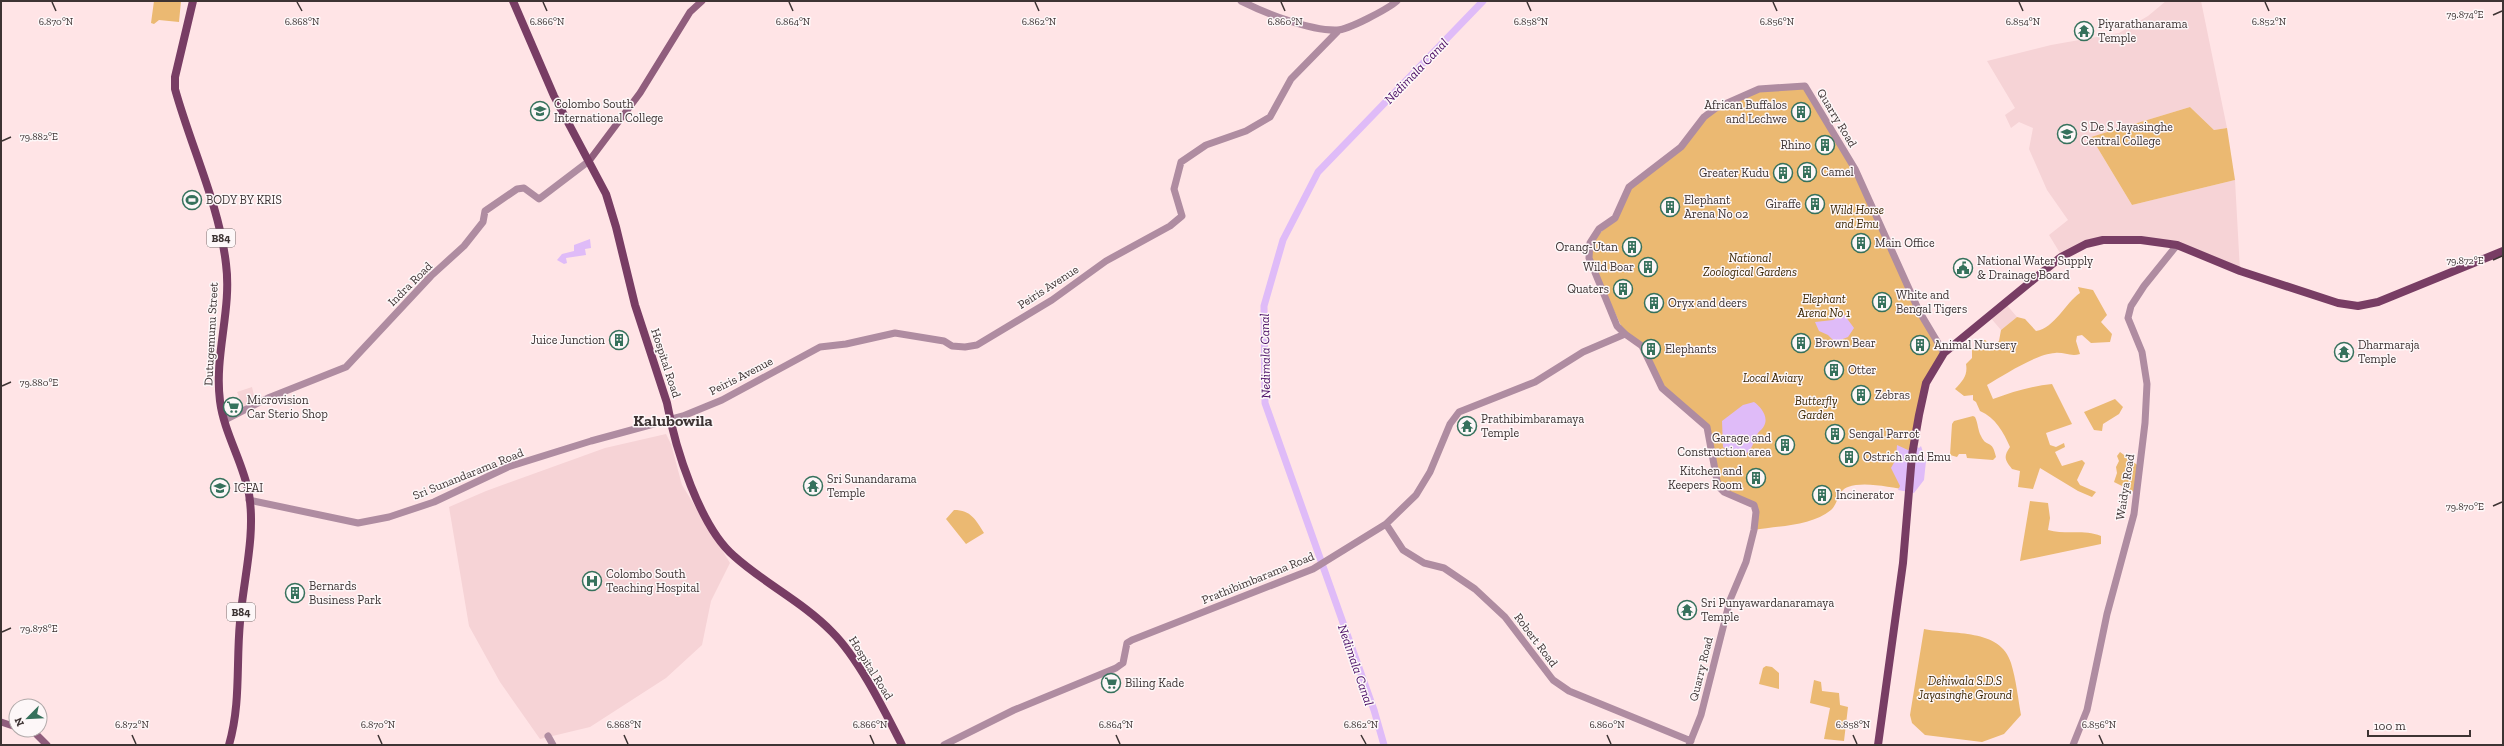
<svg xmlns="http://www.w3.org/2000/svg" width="2504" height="746" font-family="'Zilla Slab',serif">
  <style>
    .built { fill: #f6d3d6 }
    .green { fill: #ebb972 }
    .water { fill: #dfbbf8 }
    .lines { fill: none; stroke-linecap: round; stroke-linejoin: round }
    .canal { stroke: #dfbbf8; stroke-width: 7 }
    .tertiary { stroke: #af8ca1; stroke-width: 7 }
    .secondary { stroke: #905e7d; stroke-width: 7 }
    .primary { stroke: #783d64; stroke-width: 8 }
    .ticks { fill: none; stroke: #3d3333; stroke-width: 1.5 }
    .labels { text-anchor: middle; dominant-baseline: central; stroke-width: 3; stroke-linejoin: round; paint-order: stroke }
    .shield { fill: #fdf7f8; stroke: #776e6e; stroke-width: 1 }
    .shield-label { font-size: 11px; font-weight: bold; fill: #3d3333 }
    .poi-label { font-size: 12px; fill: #3d3333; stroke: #fdf7f8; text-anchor: start }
    .street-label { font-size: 12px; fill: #3d3333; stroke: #fdf7f8 }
    .park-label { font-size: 12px; font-style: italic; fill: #3c2704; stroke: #fdf7f8 }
    .water-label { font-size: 13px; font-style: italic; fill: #460963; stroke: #fdf7f8 }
    .district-label { font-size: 16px; font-weight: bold; fill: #3d3333; stroke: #fdf7f8 }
    .ticks-label { font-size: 10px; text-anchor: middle; fill: #3d3333; stroke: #fdf7f8; stroke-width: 3; stroke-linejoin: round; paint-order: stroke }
  </style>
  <rect width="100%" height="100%" fill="#ffe4e6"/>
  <path class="built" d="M 2166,1 L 2201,1 L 2227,128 L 2214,130 L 2190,107 L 2091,137 L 2132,205 L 2235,180 L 2240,271 L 2177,245 L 2141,240 L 2086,244 L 2042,273 L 2041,268 L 2060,253 L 2049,235 L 2068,220 L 2047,190 L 2029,149 L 2033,128 L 2019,122 L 2011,128 L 2005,115 L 2015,108 L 1987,61 L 2051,45 L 2119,33 L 2148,16 Z
    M 2005,303 L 2017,317 L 2001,330 L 1989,316 Z
    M 252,387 L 255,400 L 243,407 L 237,392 Z
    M 666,434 L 671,444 L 682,485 L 730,563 L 711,601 L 702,645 L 666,678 L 590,727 L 540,739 L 500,682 L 469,626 L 449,507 L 486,491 L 605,448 Z"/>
  <path class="green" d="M 154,1 L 181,1 L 179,22 L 159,20 L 154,24 L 151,23 Z
    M 1805,86 L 1855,169 L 1885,239 L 1944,353 L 1926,383 L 1909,490 C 1891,488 1865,481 1848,487 C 1837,491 1839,503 1831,510 C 1812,526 1777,526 1754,530 L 1754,505 L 1718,486 L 1707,427 L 1668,394 L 1642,346 L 1625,334 L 1589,258 L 1590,243 L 1615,218 L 1629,187 L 1681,147 L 1704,117 L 1759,89 Z
    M 2190,107 L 2214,130 L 2227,128 L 2235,180 L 2132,205 L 2091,137 Z
    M 2078,287 L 2093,290 L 2107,315 L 2101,322 L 2112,334 L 2110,342 L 2091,343 L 2082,335 L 2077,336 L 2076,341 L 2080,354 C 2071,357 2064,352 2055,353 C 2036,354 2004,375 1987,385 L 1993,399 C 2012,392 2032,386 2052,384 L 2072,424 L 2046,433 L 2050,445 L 2056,447 L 2064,443 L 2065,447 L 2055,452 L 2062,466 L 2082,460 L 2085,463 L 2077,480 L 2080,485 L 2096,492 L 2092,497 L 2078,491 L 2040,468 L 2033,489 L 2018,487 L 2020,471 L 2012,469 C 2005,460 2003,457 2010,447 C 2004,433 1995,417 1980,411 L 1976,402 L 1973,400 L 1973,395 L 1964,396 L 1955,389 C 1963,381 1968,375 1966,364 L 1972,358 L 1972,350 L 1979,341 L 1985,340 L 1993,346 L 1999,341 L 2001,330 L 2017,317 L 2025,319 L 2036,331 C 2055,328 2065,303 2080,293 Z
    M 2115,399 L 2123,407 L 2119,414 L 2103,424 L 2102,431 L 2094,430 L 2084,412 Z
    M 1973,416 L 1975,417 C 1978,423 1978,431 1981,436 C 1987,449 1992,438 1996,457 L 1993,460 L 1967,458 L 1966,454 L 1959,454 L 1957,457 L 1950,455 L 1952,424 L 1954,421 Z
    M 2120,452 L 2140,467 L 2136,493 L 2114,482 L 2117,473 L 2116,467 L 2119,461 L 2117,456 Z
    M 2030,501 L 2048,503 L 2050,518 L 2048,530 C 2066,535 2084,529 2101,536 L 2101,544 L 2020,561 Z
    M 954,510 C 971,510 976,520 984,533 L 966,544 L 946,519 Z
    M 1924,629 C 1952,635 2001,628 2011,663 C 2016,679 2018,698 2021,715 L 2004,734 L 1982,742 L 1925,735 L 1912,723 L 1910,715 Z
    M 1766,666 L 1772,667 L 1779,673 L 1779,689 L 1759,684 L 1763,668 Z
    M 1814,680 L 1821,682 L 1822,691 L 1839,693 L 1840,705 L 1848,707 L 1844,741 L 1824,739 L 1830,708 L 1810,703 Z"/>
  <path class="water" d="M 590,239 L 591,248 L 585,249 L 586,255 L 566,258 L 567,263 L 564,264 L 557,260 L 562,254 L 574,251 L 574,245 Z
    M 1843,313 L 1854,328 L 1848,337 L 1835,342 L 1828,335 L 1819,331 L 1815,322 L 1833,320 Z
    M 1754,402 C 1761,407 1769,417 1764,426 C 1763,429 1759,431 1758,433 C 1752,442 1755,446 1746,454 L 1730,453 L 1723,447 L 1722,421 L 1743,405 Z
    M 1897,445 L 1908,450 L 1915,446 L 1919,448 L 1921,446 L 1926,461 L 1924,480 L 1914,493 L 1898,490 L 1900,486 L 1891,468 L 1896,459 Z"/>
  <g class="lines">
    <path class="canal" d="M 1384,745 L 1374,710 L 1265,403 L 1264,306 L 1283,240 L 1318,172 L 1483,1"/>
    <path class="tertiary" d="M 1241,1 C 1265,13 1310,31 1337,30 C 1348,30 1388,9 1397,1
      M 225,420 L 268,398 L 346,367 L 431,276 L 464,246 L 483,222 L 485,211 L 517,189 L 524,188 L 539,199 L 589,161
      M 249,500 L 358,523 L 389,517 L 434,502 L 508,467 L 591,441 L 683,416 L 722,400 L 820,347 L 846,344 L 895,333 L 944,341 L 952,346 L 965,347 L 977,345 L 1052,300 L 1106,261 L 1170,226 L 1182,216 L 1174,189 L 1181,162 L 1206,145 L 1246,131 L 1270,117 L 1291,79 L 1338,31
      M 1386,524 L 1403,550 L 1424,563 L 1444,568 L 1475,589 L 1505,617 L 1553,680 L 1569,691 L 1691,741
      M 548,736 L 553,745
      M 944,745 L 1014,710 L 1116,668 L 1123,663 L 1127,643 L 1132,640 L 1313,569 L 1386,524 L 1416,495 L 1430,472 L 1450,424 L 1459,412 L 1535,382 L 1583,352 L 1625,334
      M 1689,745 L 1701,715 L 1730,600 L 1746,562 L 1754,530 L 1756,512 L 1754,505 L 1724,492 L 1718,486 L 1707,427 L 1662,388 L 1642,346 L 1625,334 L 1617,326 L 1589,258 L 1590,243 L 1599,229 L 1615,218 L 1629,187 L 1681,147 L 1704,117 L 1716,108 L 1759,89 L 1805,86 L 1855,169 L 1919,311 L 1944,353
      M 2073,745 L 2087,710 L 2107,614 L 2134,514 L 2145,423 L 2147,384 L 2142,352 L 2128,318 L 2131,306 L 2144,286 L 2177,245"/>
    <path class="secondary" d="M 589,161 L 640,93 L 690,12 L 702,1
      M 1,722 L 16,727
      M 32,730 L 47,745"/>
    <path class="primary" d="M 193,1 L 175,77 L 175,89 C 191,147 219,204 226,264 C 232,310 214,355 220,401 C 224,433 243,462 249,494 C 256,535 243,581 240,622 C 236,664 241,703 229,745
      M 513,1 L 554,96 L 606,194 L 616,227 L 635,305 L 667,403 C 675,448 700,527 734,556 C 765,584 803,602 832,632 C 859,659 884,710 902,745
      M 1878,745 L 1903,563 L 1912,455 L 1919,415 L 1926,383 L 1944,353 L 2061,257 L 2086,244 L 2103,240 L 2141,240 L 2177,245 L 2240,271 L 2338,303 L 2358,306 L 2378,302 L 2503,251"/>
  </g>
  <path class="ticks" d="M 52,2 L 56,11M 297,2 L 302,11M 543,2 L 547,11M 789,2 L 793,11M 1035,2 L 1039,11M 1281,2 L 1285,11M 1527,2 L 1531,11M 1773,2 L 1777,11M 2019,2 L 2023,11M 2265,2 L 2269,11M 2493,15 L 2502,11M 2,141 L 11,137M 2493,260 L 2502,256M 2,386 L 11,382M 2493,506 L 2502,502M 2,632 L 11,628M 132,735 L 136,744M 378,735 L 382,744M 624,735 L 628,744M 870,735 L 874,744M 1116,735 L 1120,744M 1361,735 L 1366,744M 1607,735 L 1611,744M 1853,735 L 1857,744M 2099,735 L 2103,744"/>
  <defs>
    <symbol id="temple-ring" viewBox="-11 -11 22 22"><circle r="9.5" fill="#fdf7f8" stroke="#36715c" stroke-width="1.5"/><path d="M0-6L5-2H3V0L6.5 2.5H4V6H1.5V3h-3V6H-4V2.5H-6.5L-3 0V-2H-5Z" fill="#36715c"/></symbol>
    <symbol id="school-ring" viewBox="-11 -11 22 22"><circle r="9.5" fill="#fdf7f8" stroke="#36715c" stroke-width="1.5"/><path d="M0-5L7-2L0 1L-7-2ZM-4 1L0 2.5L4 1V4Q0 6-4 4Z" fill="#36715c"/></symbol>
    <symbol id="building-ring" viewBox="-11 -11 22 22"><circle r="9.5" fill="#fdf7f8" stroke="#36715c" stroke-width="1.5"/><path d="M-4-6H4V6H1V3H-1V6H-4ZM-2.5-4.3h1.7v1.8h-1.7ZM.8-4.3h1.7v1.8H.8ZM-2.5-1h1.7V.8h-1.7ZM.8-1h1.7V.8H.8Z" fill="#36715c"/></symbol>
    <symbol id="stadium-ring" viewBox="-11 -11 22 22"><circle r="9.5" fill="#fdf7f8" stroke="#36715c" stroke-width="1.5"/><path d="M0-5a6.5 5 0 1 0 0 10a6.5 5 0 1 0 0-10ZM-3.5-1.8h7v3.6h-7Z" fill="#36715c"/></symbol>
    <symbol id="civic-ring" viewBox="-11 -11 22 22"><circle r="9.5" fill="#fdf7f8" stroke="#36715c" stroke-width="1.5"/><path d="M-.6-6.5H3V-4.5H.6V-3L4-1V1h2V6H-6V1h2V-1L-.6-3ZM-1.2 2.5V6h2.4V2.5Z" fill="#36715c"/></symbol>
    <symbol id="supermarket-ring" viewBox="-11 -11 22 22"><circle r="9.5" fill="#fdf7f8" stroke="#36715c" stroke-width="1.5"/><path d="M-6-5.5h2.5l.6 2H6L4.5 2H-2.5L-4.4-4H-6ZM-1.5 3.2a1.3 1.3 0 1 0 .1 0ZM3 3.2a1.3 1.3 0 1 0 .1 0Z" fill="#36715c"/></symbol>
    <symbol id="university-ring" viewBox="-11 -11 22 22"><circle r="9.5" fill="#fdf7f8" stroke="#36715c" stroke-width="1.5"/><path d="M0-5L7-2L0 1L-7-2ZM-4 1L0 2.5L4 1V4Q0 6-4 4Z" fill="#36715c"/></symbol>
    <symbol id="hospital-ring" viewBox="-11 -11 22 22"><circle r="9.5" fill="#fdf7f8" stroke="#36715c" stroke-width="1.5"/><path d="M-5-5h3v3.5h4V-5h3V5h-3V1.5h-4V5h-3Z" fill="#36715c"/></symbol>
  </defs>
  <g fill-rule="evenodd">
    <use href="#temple-ring" x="2073" y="20" width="22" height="22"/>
    <use href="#school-ring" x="529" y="100" width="22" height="22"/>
    <use href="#building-ring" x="1790" y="101" width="22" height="22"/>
    <use href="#school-ring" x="2056" y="123" width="22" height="22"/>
    <use href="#building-ring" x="1814" y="134" width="22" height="22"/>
    <use href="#building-ring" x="1796" y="161" width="22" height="22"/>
    <use href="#building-ring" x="1772" y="162" width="22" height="22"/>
    <use href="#stadium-ring" x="181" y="189" width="22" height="22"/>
    <use href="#building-ring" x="1804" y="193" width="22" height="22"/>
    <use href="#building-ring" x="1659" y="196" width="22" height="22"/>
    <use href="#building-ring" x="1850" y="232" width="22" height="22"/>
    <use href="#building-ring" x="1621" y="236" width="22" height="22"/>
    <use href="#building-ring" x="1637" y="256" width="22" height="22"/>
    <use href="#civic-ring" x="1952" y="257" width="22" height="22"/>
    <use href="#building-ring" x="1612" y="278" width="22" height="22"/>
    <use href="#building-ring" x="1871" y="291" width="22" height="22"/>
    <use href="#building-ring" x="1643" y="292" width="22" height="22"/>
    <use href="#building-ring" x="608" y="329" width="22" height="22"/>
    <use href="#building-ring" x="1790" y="332" width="22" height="22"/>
    <use href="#building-ring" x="1909" y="334" width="22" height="22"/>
    <use href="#building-ring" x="1640" y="338" width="22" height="22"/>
    <use href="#temple-ring" x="2333" y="341" width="22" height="22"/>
    <use href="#building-ring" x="1823" y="359" width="22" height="22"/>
    <use href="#building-ring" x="1850" y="384" width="22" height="22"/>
    <use href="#supermarket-ring" x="222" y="396" width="22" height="22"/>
    <use href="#temple-ring" x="1456" y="415" width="22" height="22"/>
    <use href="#building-ring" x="1824" y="423" width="22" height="22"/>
    <use href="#building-ring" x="1774" y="434" width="22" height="22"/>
    <use href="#building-ring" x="1838" y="446" width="22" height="22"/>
    <use href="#building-ring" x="1745" y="467" width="22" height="22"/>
    <use href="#temple-ring" x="802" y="475" width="22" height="22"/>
    <use href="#university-ring" x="209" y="477" width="22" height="22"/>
    <use href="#building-ring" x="1811" y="484" width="22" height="22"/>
    <use href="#hospital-ring" x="581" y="570" width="22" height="22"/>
    <use href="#building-ring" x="284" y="582" width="22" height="22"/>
    <use href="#temple-ring" x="1676" y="599" width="22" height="22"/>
    <use href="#supermarket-ring" x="1100" y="672" width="22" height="22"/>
  </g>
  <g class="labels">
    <g class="shield">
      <rect x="207" y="229" width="28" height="18" rx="3"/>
      <rect x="227" y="603" width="28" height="18" rx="3"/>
    </g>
    <g class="shield-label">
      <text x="221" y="238">B84</text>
      <text x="241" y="612">B84</text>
    </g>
    <g class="poi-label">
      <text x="2098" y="24">Piyarathanarama<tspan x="2098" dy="14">Temple</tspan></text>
      <text x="554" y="104">Colombo South<tspan x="554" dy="14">International College</tspan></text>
      <text x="1787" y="105" text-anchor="end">African Buffalos<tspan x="1787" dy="14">and Lechwe</tspan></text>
      <text x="2081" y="127">S De S Jayasinghe<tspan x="2081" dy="14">Central College</tspan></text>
      <text x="1811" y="145" text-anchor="end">Rhino</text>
      <text x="1821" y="172">Camel</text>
      <text x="1769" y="173" text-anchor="end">Greater Kudu</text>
      <text x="206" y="200">BODY BY KRIS</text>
      <text x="1684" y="200">Elephant<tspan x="1684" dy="14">Arena No 02</tspan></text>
      <text x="1801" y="204" text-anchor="end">Giraffe</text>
      <text x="1875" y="243">Main Office</text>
      <text x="1618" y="247" text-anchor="end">Orang-Utan</text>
      <text x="1977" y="261">National Water Supply<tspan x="1977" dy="14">&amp; Drainage Board</tspan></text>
      <text x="1634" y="267" text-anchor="end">Wild Boar</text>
      <text x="1609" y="289" text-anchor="end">Quaters</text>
      <text x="1896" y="295">White and<tspan x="1896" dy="14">Bengal Tigers</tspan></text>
      <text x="1668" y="303">Oryx and deers</text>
      <text x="605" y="340" text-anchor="end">Juice Junction</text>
      <text x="1815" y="343">Brown Bear</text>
      <text x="1934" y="345">Animal Nursery</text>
      <text x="2358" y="345">Dharmaraja<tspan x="2358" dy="14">Temple</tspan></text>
      <text x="1665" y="349">Elephants</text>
      <text x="1848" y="370">Otter</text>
      <text x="1875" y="395">Zebras</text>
      <text x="247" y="400">Microvision<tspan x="247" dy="14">Car Sterio Shop</tspan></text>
      <text x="1481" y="419">Prathibimbaramaya<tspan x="1481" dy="14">Temple</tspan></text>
      <text x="1849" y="434">Sengal Parrot</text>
      <text x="1771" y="438" text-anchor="end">Garage and<tspan x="1771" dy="14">Construction area</tspan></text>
      <text x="1863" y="457">Ostrich and Emu</text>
      <text x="1742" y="471" text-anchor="end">Kitchen and<tspan x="1742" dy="14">Keepers Room</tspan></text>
      <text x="827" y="479">Sri Sunandarama<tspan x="827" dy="14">Temple</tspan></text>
      <text x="234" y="488">ICFAI</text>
      <text x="1836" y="495">Incinerator</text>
      <text x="606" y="574">Colombo South<tspan x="606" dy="14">Teaching Hospital</tspan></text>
      <text x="309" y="586">Bernards<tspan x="309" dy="14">Business Park</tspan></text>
      <text x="1701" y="603">Sri Punyawardanaramaya<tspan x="1701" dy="14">Temple</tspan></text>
      <text x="1125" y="683">Biling Kade</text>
    </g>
    <g class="street-label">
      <text transform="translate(1837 118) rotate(59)">Quarry Road</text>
      <text transform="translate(410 284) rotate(-45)">Indra Road</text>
      <text transform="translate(1048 287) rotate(-33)">Peiris Avenue</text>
      <text transform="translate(211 334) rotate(-87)">Dutugemunu Street</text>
      <text transform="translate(666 363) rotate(72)">Hospital Road</text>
      <text transform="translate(741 376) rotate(-27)">Peiris Avenue</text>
      <text transform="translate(468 474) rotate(-22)">Sri Sunandarama Road</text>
      <text transform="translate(2125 487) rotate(-81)">Waidya Road</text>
      <text transform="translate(1258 578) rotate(-22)">Prathibimbarama Road</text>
      <text transform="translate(1536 640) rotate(53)">Robert Road</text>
      <text transform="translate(871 668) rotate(58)">Hospital Road</text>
      <text transform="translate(1701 669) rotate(-76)">Quarry Road</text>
    </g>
    <g class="park-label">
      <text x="1857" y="210">Wild Horse<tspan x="1857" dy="14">and Emu</tspan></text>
      <text x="1750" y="258">National<tspan x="1750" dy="14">Zoological Gardens</tspan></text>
      <text x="1824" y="299">Elephant<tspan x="1824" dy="14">Arena No 1</tspan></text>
      <text x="1773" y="378">Local Aviary</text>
      <text x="1816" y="401">Butterfly<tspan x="1816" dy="14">Garden</tspan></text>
      <text x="1965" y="681">Dehiwala S.D.S<tspan x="1965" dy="14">Jayasinghe Ground</tspan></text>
    </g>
    <g class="water-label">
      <text transform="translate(1416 71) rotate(-46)">Nedimala Canal</text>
      <text transform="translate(1265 356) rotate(-91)">Nedimala Canal</text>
      <text transform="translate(1356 665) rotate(71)">Nedimala Canal</text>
    </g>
    <g class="district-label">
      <text x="673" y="420">Kalubowila</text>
    </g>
  </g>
  <g class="ticks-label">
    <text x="2465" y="18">79.874°E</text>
    <text x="56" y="25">6.870°N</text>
    <text x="302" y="25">6.868°N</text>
    <text x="547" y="25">6.866°N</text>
    <text x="793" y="25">6.864°N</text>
    <text x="1039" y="25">6.862°N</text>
    <text x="1285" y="25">6.860°N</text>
    <text x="1531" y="25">6.858°N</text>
    <text x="1777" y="25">6.856°N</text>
    <text x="2023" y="25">6.854°N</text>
    <text x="2269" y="25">6.852°N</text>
    <text x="39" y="140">79.882°E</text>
    <text x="2465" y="264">79.872°E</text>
    <text x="39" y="386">79.880°E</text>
    <text x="2465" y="510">79.870°E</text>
    <text x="39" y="632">79.878°E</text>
    <text x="132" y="728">6.872°N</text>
    <text x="378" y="728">6.870°N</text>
    <text x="624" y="728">6.868°N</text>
    <text x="870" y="728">6.866°N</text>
    <text x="1116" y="728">6.864°N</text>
    <text x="1361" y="728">6.862°N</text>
    <text x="1607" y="728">6.860°N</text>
    <text x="1853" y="728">6.858°N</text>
    <text x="2099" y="728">6.856°N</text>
  </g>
  <rect width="2504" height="746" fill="none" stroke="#3d3333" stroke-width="4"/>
  <g transform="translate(28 718) rotate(246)"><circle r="19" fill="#fdf7f8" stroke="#b0a9a9"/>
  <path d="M0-3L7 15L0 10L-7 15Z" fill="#36715c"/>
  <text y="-6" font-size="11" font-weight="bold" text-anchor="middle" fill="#3d3333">N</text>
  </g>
  <path d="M2368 730v6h102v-6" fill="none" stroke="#3d3333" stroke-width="2"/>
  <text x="2374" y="730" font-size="12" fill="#3d3333" stroke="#fdf7f8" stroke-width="3" paint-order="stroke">100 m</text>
</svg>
